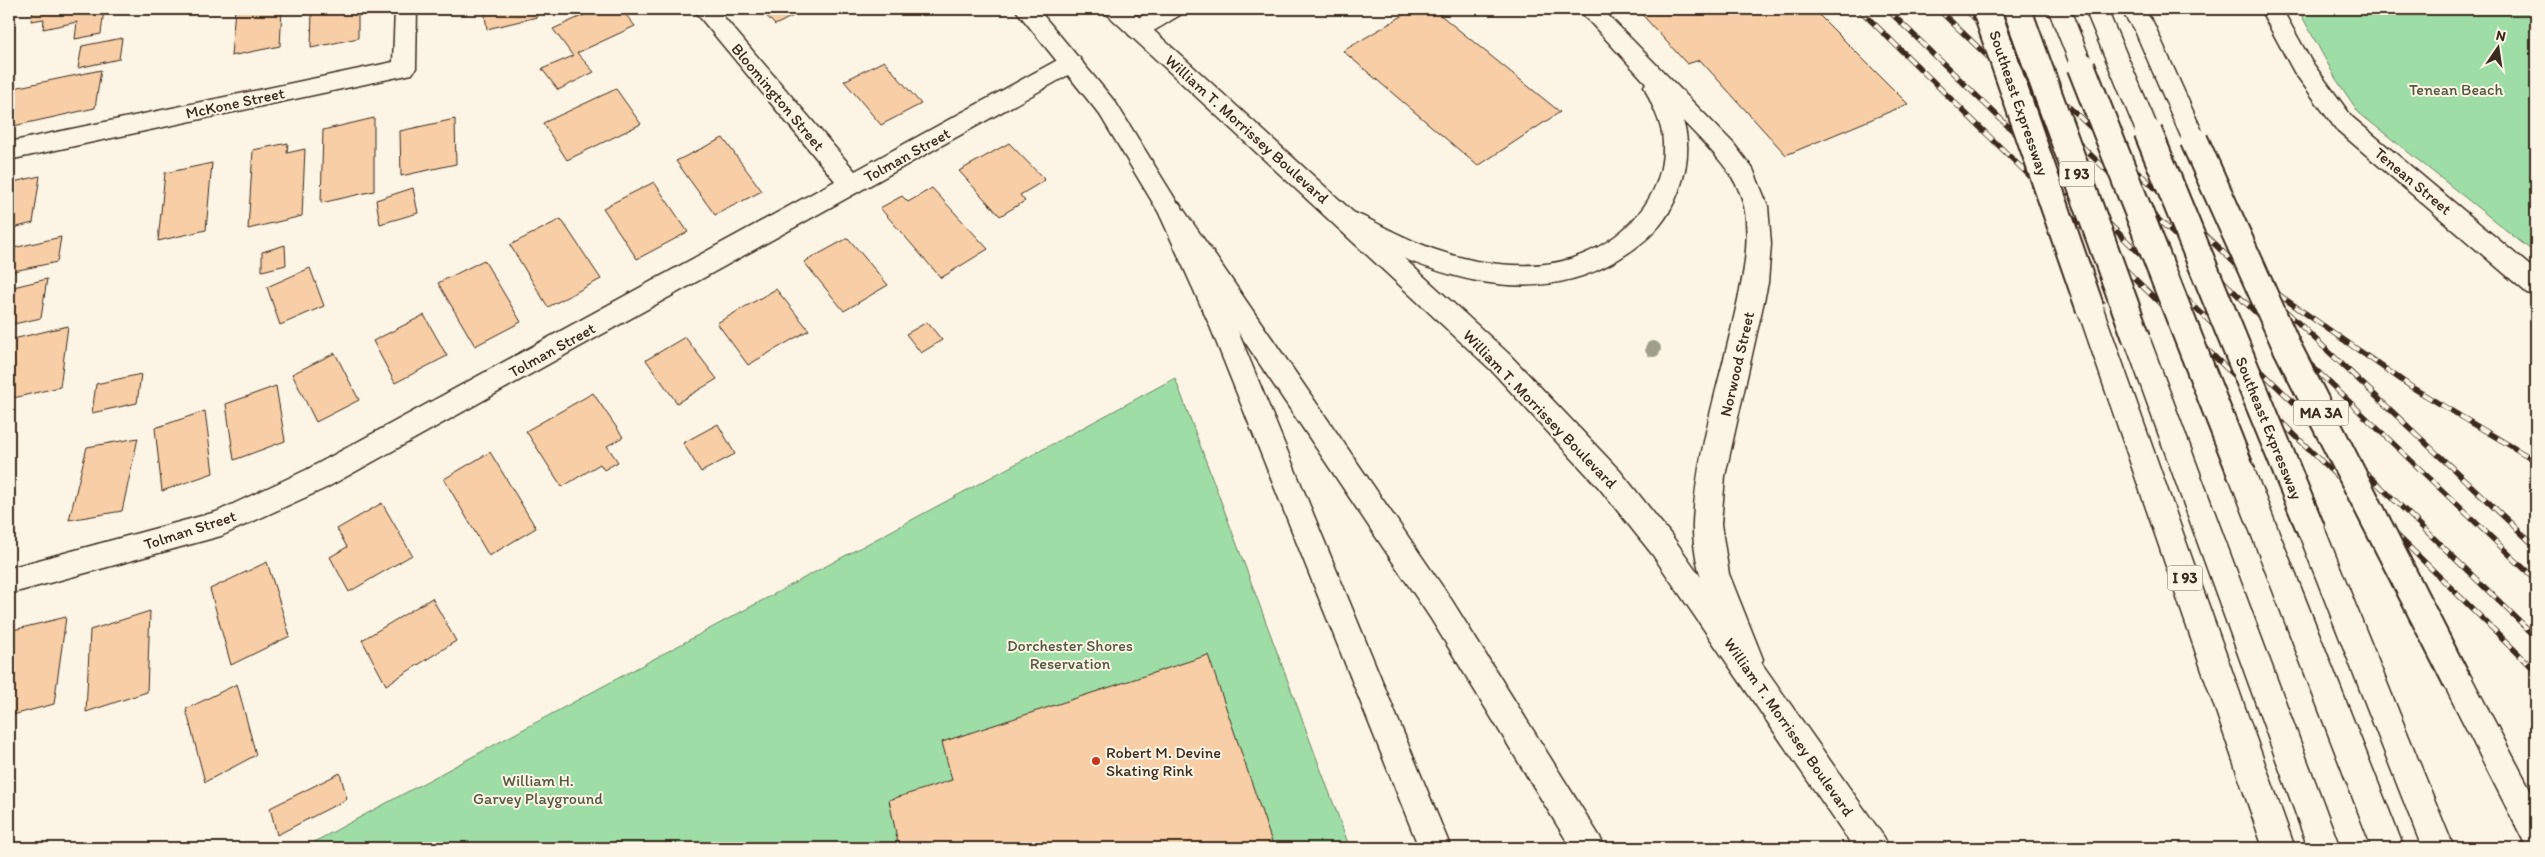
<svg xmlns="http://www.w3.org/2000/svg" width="2545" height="857" font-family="Itim,sans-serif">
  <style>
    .green { fill: #9edea6; stroke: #6c8462 }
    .building { fill: #f7cea6; stroke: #3b2a1e }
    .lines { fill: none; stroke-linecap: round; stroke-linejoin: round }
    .minor-casing { stroke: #3b2a1e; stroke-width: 3 }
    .major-casing { stroke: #3b2a1e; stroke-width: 3 }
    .highway-casing { stroke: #3b2a1e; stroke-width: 3 }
    .minor { fill: #fcf5e5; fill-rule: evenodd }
    .major { fill: #fcf5e5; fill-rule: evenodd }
    .highway { fill: #fcf5e5; fill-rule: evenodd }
    .rail-casing { stroke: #3b2a1e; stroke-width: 5.5 }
    .rail { stroke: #fcf5e5; stroke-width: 4; stroke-dasharray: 11; stroke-linecap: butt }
    .highway-bridge-casing { stroke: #3b2a1e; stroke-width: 31; stroke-linecap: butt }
    .highway-bridge { stroke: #fcf5e5; stroke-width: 27 }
    .tree { fill: #a09e8a }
    .poi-dot { fill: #c8321e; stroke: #fcf5e5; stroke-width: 2 }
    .labels { text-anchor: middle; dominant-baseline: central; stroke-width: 4; stroke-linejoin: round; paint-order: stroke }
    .shield { fill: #fcf5e5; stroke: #75675a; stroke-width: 1 }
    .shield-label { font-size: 15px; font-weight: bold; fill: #3b2a1e }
    .park-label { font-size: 16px; fill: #545740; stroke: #fcf5e5 }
    .street-label { font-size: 16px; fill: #3b2a1e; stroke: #fcf5e5 }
    .poi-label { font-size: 16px; fill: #3b2a1e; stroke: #fcf5e5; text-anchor: start }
  </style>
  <rect width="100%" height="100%" fill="#fcf5e5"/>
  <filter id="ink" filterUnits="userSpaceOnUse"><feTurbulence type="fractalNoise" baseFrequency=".02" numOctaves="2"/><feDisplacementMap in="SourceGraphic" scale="10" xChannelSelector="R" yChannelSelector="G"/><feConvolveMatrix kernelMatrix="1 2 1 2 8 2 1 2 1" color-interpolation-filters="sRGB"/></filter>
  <g filter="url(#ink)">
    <path class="green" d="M 2298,9 L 2536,9 L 2536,254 L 2359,113 L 2336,79 Z
      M 1175,378 L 1350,848 L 303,848 Z"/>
    <path class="building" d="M 33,9 L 104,9 L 101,34 L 75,39 L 77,22 L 43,29 L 44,19 L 31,21 Z
      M 235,9 L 254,9 L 254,11 L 282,9 L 280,46 L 231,56 Z
      M 312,9 L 358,9 L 358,38 L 311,48 Z
      M 484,9 L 535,9 L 537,17 L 487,29 Z
      M 597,9 L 621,9 L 635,26 L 577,53 L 594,72 L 558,90 L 542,69 L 573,56 L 553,29 Z
      M 760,9 L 807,9 L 775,25 Z
      M 1414,9 L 1433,9 L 1560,112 L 1478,166 L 1343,51 Z
      M 1637,9 L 1813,9 L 1908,104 L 1786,155 L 1700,60 L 1687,64 Z
      M 122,38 L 119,59 L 78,68 L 82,46 Z
      M 884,61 L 921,104 L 881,125 L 844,81 Z
      M 101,70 L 95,108 L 9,127 L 9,89 Z
      M 616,89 L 641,124 L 567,160 L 543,123 Z
      M 374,118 L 374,191 L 321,203 L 323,130 Z
      M 455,119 L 456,164 L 401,176 L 400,131 Z
      M 723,138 L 762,191 L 715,215 L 676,161 Z
      M 288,143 L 287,153 L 305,149 L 302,216 L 248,229 L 253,150 Z
      M 1009,143 L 1045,180 L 1020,195 L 1025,201 L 1000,216 L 959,171 Z
      M 212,163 L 206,230 L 158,241 L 165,173 Z
      M 40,176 L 33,223 L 9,229 L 9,183 Z
      M 654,182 L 688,232 L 637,259 L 603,208 Z
      M 413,188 L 418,213 L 380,224 L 376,200 Z
      M 932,188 L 988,249 L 941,278 L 880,208 L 902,196 L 908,202 Z
      M 561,219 L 601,279 L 548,307 L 510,245 Z
      M 61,237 L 57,262 L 9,272 L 9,249 Z
      M 848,238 L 888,285 L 844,311 L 804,262 Z
      M 285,245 L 286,265 L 262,271 L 262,252 Z
      M 484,260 L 521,322 L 475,346 L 438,283 Z
      M 310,268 L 324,306 L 280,325 L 267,287 Z
      M 47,279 L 41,318 L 9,325 L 9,288 Z
      M 776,289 L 809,330 L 748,365 L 717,323 Z
      M 424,315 L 447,356 L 395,383 L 373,341 Z
      M 927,322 L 942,340 L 921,353 L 906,334 Z
      M 68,326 L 60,387 L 9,399 L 9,340 Z
      M 685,337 L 717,379 L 677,403 L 646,360 Z
      M 335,353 L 359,400 L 316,422 L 292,374 Z
      M 141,374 L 137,403 L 92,413 L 96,384 Z
      M 276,386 L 285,441 L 234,460 L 226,404 Z
      M 593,393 L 623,437 L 607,446 L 618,462 L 604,470 L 600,464 L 562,487 L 526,431 Z
      M 205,411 L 213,473 L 162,491 L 155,428 Z
      M 718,424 L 735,454 L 701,472 L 683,443 Z
      M 138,438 L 122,511 L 69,520 L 87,447 Z
      M 490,452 L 536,528 L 489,556 L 444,479 Z
      M 382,503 L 412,555 L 349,592 L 330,557 L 347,547 L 337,529 Z
      M 267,562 L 290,636 L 231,665 L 210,589 Z
      M 432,598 L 456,641 L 386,685 L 362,640 Z
      M 150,611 L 147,692 L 86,712 L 90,630 Z
      M 66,617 L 54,704 L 9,716 L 9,631 Z
      M 1208,655 L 1274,848 L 899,848 L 889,800 L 952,780 L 942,742 Z
      M 237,684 L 256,755 L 205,782 L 186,709 Z
      M 340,773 L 347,799 L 277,835 L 270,808 Z"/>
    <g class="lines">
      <defs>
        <path id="minor" d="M 395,9 L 417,9 L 416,68 L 412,74 L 9,160 L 9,142 L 393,62 Z
          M 693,9 L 717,9 L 855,171 L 1063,57 L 1071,55 L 1079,57 L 1083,63 L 1079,69 L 326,488 L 221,536 L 9,594 L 9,568 L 216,512 L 306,470 L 835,181 Z
          M 1155,9 L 1183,9 L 1180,15 C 1165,23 1146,40 1129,35 L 1126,29 L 1129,23 Z
          M 1578,9 L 1602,9 L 1733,143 L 1753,169 L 1768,206 L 1771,244 L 1768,283 L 1725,476 L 1721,524 L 1729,574 L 1763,659 L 1759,669 L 1748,673 L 1737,669 C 1718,626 1691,570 1693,522 C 1696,457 1716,393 1731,330 C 1740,291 1752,247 1744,206 C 1737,172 1706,146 1683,121 C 1693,152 1684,185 1669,212 C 1657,233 1637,248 1617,260 C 1527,314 1423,272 1340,228 L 1336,221 L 1340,214 L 1349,211 C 1365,216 1379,225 1394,232 C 1420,245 1447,255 1476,261 C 1506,266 1541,268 1570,259 C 1622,243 1665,199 1663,143 C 1663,123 1651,105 1644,86 L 1646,83 Z
          M 2260,9 L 2282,9 L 2311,61 L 2352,117 L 2536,271 L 2536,296 L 2527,293 L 2336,129 L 2294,72 Z"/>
        <path id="major" d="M 1015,9 L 1038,9 L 1116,103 L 1182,210 L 1235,324 L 1451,848 L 1419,848 L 1209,324 L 1159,213 L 1100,115 Z
          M 1105,9 L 1130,9 L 1508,353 L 1620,471 L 1672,536 L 1884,837 L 1889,848 L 1854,848 L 1652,554 L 1600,489 L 1490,369 L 1108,15 Z"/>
        <path id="highway" d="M 2048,9 L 2070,9 L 2093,66 L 2089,72 L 2081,74 L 2073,72 Z
          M 2085,9 L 2107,9 L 2160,132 L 2156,138 L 2148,141 L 2140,138 L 2136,132 Z
          M 2120,9 L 2143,9 L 2153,22 L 2206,140 L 2203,146 L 2194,149 L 2185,146 L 2135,31 Z
          M 1170,200 L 1179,203 L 1451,599 L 1600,837 L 1605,848 L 1571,848 L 1431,619 L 1161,217 L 1158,210 L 1161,203 Z
          M 2090,297 L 2099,300 L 2103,308 L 2295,848 L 2263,848 L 2077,308 L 2081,300 Z
          M 2137,328 L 2146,331 L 2150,339 L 2340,848 L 2308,848 L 2124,339 L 2128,331 Z
          M 2242,462 L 2252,465 L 2256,474 L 2404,848 L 2372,848 L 2228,474 L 2232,465 Z
          M 2312,519 L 2322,523 L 2326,532 L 2454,848 L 2422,848 L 2298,532 L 2302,523 Z
          M 2457,667 L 2468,671 L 2536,800 L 2536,848 L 2525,844 L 2442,681 L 2446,671 Z"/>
      </defs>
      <use href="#minor" class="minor-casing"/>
      <use href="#major" class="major-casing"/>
      <use href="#highway" class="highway-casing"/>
      <use href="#minor" class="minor"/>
      <use href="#major" class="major"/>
      <use href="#highway" class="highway"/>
      <defs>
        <path id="rail" d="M 1859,9 L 2536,671
          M 1887,9 L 2536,637
          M 1938,9 L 2536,580
          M 1965,9 L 2536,547
          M 2259,281 L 2413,388 L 2536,461"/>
      </defs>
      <use href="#rail" class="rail-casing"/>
      <use href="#rail" class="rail"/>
      <defs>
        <path id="highway-bridge" d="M 1986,9 L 2090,308
          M 2017,9 L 2137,339
          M 2081,66 L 2242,474
          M 2148,132 L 2312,532
          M 2194,140 L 2286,345 L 2457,681"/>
      </defs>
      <use href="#highway-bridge" class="highway-bridge-casing"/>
      <use href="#highway-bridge" class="highway-bridge"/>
    </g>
    <circle class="tree" cx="1653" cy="349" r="8"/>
  </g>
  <circle class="poi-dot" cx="1096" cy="761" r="5"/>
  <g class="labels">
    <g class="shield">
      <rect x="2059.5" y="161.5" width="35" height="25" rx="4"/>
      <rect x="2293.5" y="400.5" width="55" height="25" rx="4"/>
      <rect x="2167.5" y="565.5" width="35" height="25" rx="4"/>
    </g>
    <g class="shield-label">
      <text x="2077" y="174">I 93</text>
      <text x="2321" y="413">MA 3A</text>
      <text x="2185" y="578">I 93</text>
    </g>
    <g class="park-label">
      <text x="2456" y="89">Tenean Beach</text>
      <text x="1070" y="645">Dorchester Shores<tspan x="1070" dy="18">Reservation</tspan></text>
      <text x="538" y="780">William H.<tspan x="538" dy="18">Garvey Playground</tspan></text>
    </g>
    <g class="street-label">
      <text transform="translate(778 97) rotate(50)">Bloomington Street</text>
      <text transform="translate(235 103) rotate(-12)">McKone Street</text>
      <text transform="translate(2019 103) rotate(71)">Southeast Expressway</text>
      <text transform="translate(1247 129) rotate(42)">William T. Morrissey Boulevard</text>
      <text transform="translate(907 155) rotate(-29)">Tolman Street</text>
      <text transform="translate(2413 181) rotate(40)">Tenean Street</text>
      <text transform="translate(552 350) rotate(-29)">Tolman Street</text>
      <text transform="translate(1737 364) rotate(-77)">Norwood Street</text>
      <text transform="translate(1540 409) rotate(46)">William T. Morrissey Boulevard</text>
      <text transform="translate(2269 428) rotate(68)">Southeast Expressway</text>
      <text transform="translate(190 530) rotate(-18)">Tolman Street</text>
      <text transform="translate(1789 727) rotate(55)">William T. Morrissey Boulevard</text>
    </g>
    <g class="poi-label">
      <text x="1106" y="752">Robert M. Devine<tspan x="1106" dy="18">Skating Rink</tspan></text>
    </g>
  </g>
  <rect width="2545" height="857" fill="none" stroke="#fcf5e5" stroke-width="30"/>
  <rect x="15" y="15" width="2515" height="827" fill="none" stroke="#3b2a1e" stroke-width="2" filter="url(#ink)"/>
  <g transform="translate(2498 48) rotate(13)" stroke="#fcf5e5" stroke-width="4" paint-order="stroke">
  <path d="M0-4L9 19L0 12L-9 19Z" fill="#3b2a1e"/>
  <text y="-8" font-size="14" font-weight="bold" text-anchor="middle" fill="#3b2a1e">N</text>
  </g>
</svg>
